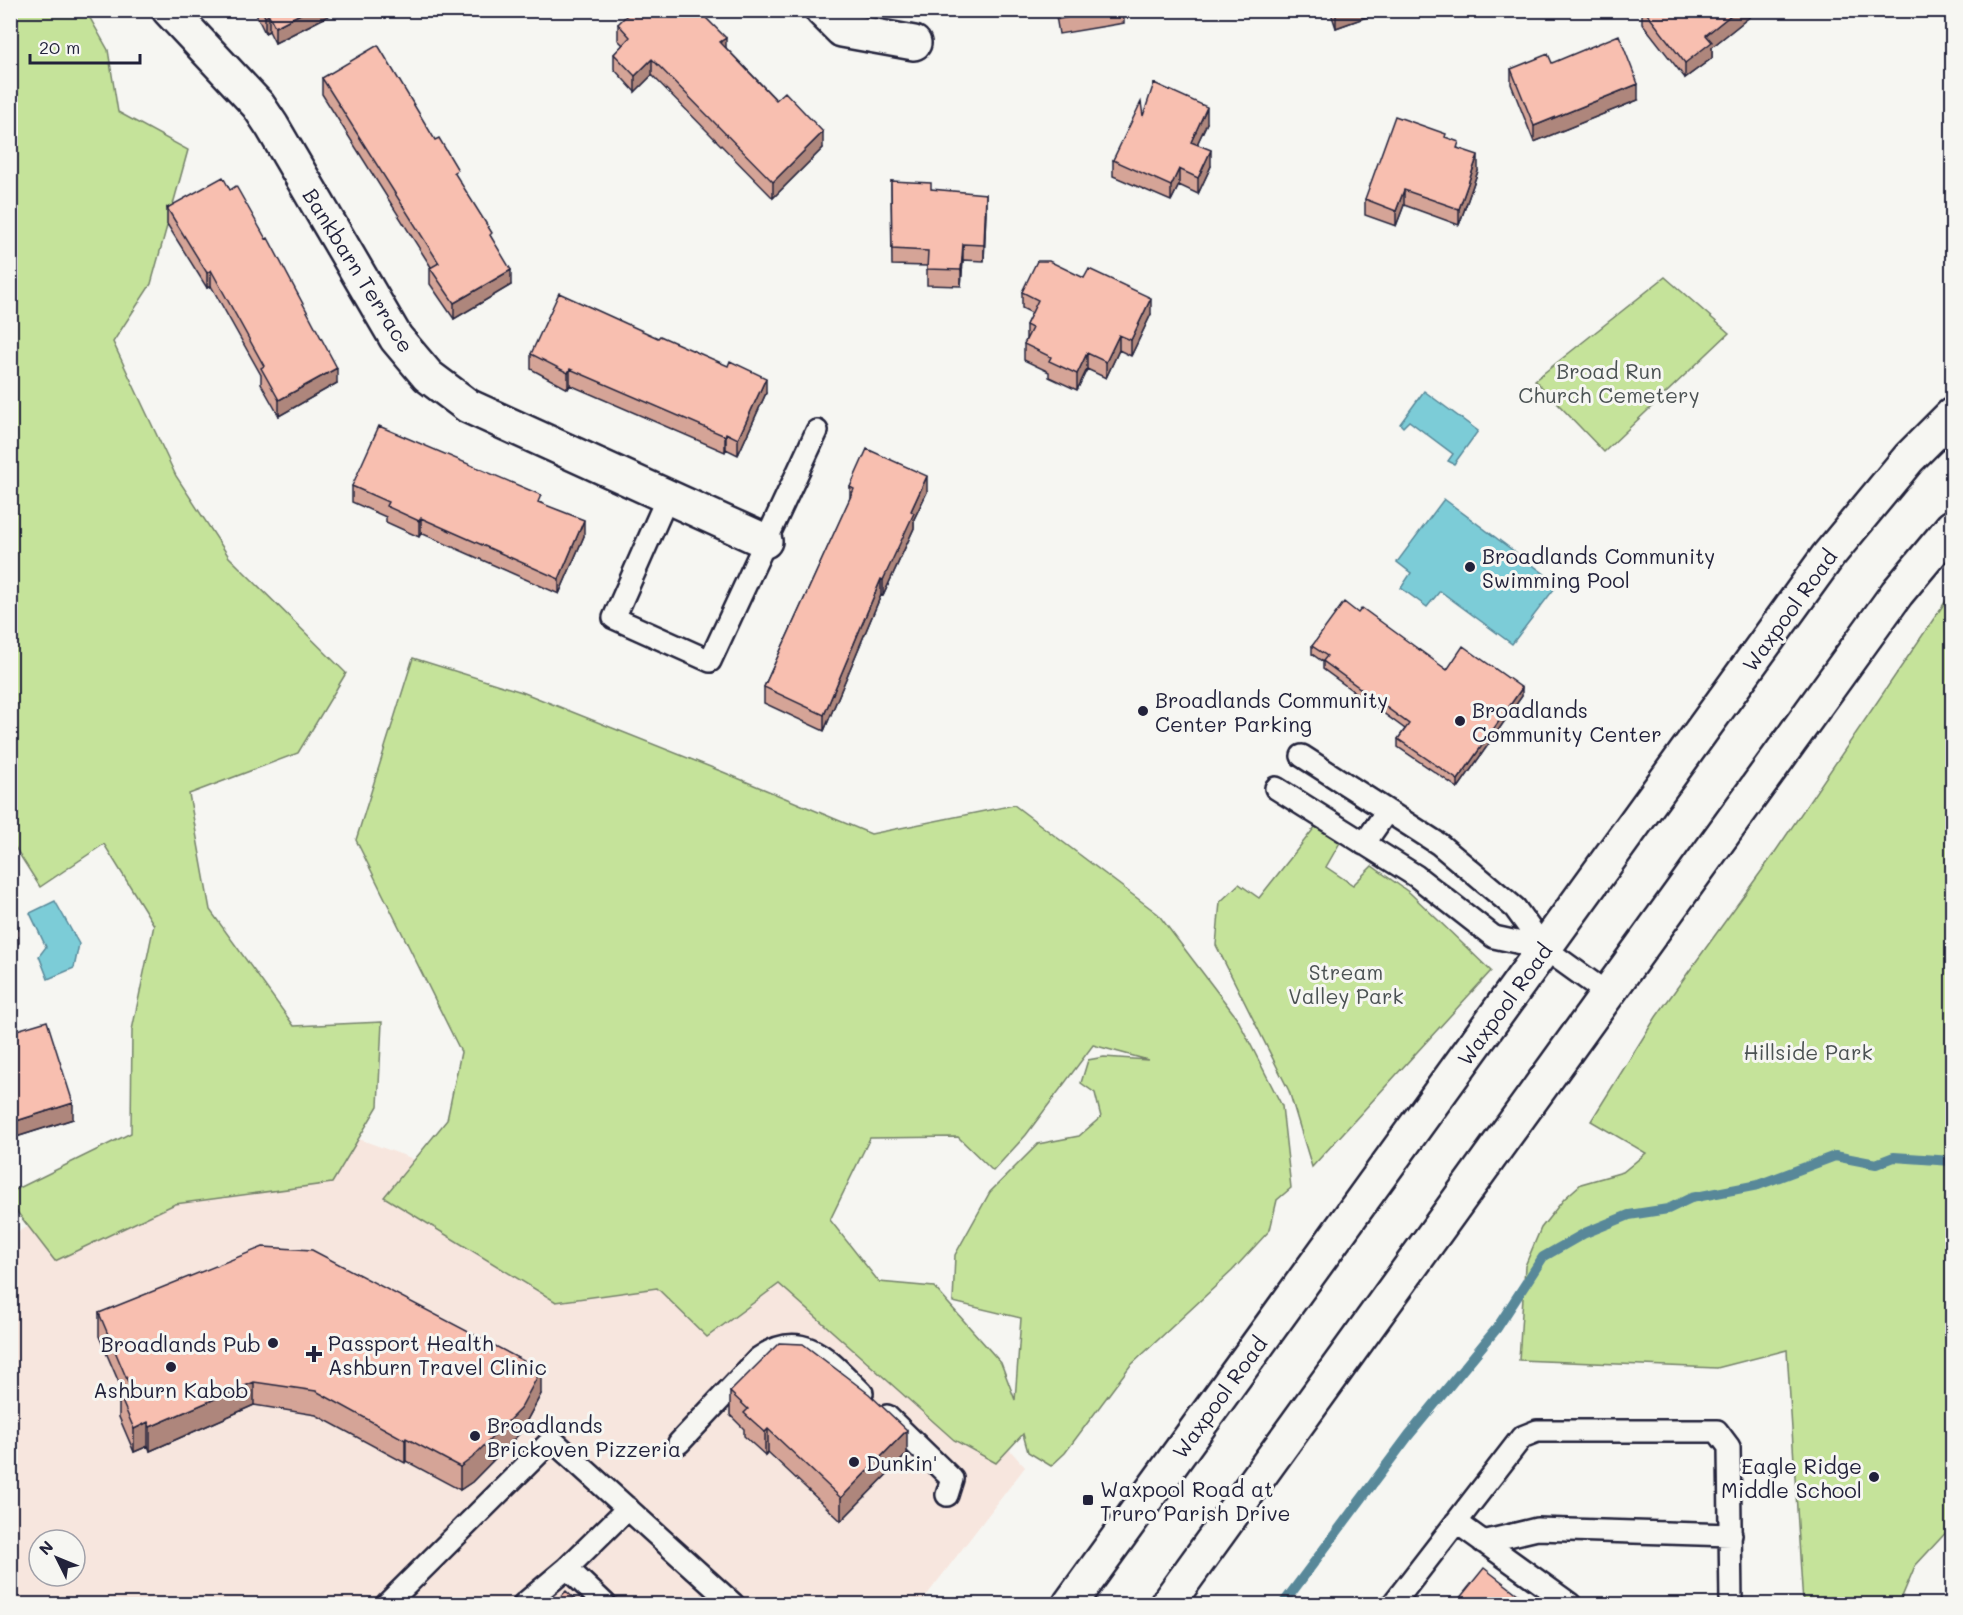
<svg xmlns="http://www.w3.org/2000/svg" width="1963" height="1615" font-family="Mali,sans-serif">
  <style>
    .built { fill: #f7e6de; fill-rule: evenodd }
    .green { fill: #c5e39a; stroke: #74826a; stroke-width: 1.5; fill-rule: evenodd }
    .water { fill: #7cccd7; stroke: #588899; stroke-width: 1.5 }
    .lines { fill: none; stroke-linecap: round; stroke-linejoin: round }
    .stream { stroke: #588899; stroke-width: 10 }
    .service-casing { stroke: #22223b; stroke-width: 26 }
    .minor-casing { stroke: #22223b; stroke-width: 38 }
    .tertiary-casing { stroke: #22223b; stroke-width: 38 }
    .service { stroke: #f6f6f2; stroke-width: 21 }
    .minor { stroke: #f6f6f2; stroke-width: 33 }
    .tertiary { stroke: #f6f6f2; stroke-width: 33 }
    .wall { fill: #d5a497; stroke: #22223b; stroke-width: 1.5 }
    .shaded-wall { fill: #ae867b; stroke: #22223b; stroke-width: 1.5 }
    .building { fill: #f8bfb0; stroke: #22223b; stroke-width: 1.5 }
    .poi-dot { fill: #22223b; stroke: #f6f6f2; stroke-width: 2 }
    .labels { text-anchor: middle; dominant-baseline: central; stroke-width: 6; stroke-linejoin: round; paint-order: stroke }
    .street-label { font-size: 21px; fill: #22223b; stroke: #f6f6f2 }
    .park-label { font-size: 21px; fill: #4b5253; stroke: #f6f6f2 }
    .poi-label { font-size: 21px; fill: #22223b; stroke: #f6f6f2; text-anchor: start }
  </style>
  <rect width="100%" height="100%" fill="#f6f6f2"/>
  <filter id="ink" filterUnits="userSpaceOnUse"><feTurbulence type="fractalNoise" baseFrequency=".0167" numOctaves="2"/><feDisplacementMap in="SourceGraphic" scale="12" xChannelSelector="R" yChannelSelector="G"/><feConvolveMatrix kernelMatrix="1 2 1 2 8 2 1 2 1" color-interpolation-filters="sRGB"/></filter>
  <g filter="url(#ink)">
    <path class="built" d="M 282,1111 L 411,1158 L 592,1261 L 849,1271 L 1025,1467 L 920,1604 L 13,1604 L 10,1587 L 10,1235 ZM 39,1540 L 75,1540 L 75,1576 L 39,1576 Z"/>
    <path class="green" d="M 11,11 L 86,11 L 108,50 L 118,112 L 188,150 L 151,284 L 113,342 L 176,476 L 229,557 L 346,673 L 298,753 L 189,794 L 210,910 L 294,1026 L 382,1022 L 378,1106 L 332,1183 L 175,1204 L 55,1261 L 11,1204 L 11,1192 L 131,1133 L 132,1030 L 154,925 L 104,844 L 40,887 L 11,841 Z
      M 1665,277 L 1729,333 L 1604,452 L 1535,380 Z
      M 1952,592 L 1952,1526 L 1915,1566 L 1899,1604 L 1803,1604 L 1787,1350 L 1717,1368 L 1519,1360 L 1525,1266 L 1541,1228 L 1564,1199 L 1581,1184 L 1623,1172 L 1646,1153 L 1591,1121 L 1656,1017 L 1773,855 Z
      M 413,658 L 522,692 L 723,772 L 871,834 L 1014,805 L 1158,914 L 1237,1018 L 1282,1106 L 1291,1188 L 1277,1200 L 1270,1230 L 1232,1271 L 1130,1366 L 1065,1453 L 1051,1466 L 1028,1452 L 1023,1434 L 996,1463 L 954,1440 L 779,1284 L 707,1337 L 657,1288 L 556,1302 L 384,1197 L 447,1120 L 461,1052 L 356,840 ZM 1093,1045 L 1148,1060 L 1104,1057 L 1088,1060 L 1081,1083 L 1095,1093 L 1101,1117 L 1079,1136 L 1038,1144 L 990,1192 L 955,1255 L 953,1302 L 1021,1318 L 1015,1400 L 1001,1363 L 934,1287 L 879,1282 L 830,1220 L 870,1138 L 958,1137 L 993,1171 L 1026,1135 Z
      M 1319,822 L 1342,839 L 1326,867 L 1353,885 L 1372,866 L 1410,893 L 1491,971 L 1312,1167 L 1289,1091 L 1216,945 L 1220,902 L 1239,884 L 1259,898 Z"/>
    <path class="water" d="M 1424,391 L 1478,431 L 1454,464 L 1448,461 L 1453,454 L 1409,421 L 1403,427 L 1400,424 Z
      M 1444,499 L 1558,584 L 1512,644 L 1440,591 L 1427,607 L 1401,588 L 1411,573 L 1397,562 Z
      M 55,901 L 79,944 L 74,968 L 48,979 L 39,956 L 46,947 L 30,913 Z"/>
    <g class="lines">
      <path class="stream" d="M 1283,1604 L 1409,1435 L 1497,1328 L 1543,1257 L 1585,1233 L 1629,1215 L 1668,1209 L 1691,1198 L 1758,1185 L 1835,1156 L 1876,1164 L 1894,1157 L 1952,1161"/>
      <defs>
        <path id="service" d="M 667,498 L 614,618 L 710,661 L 817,431
          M 1302,756 L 1439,844 L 1515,908 L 1544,948 L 1608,994
          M 1276,788 L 1416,876 L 1494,937 L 1544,948
          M 1364,844 L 1387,811
          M 887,1416 L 952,1479 L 947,1495
          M 679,1443 L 759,1358 C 804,1326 830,1362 862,1393
          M 1456,1522 L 1570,1604
          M 1483,1542 L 1537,1529 L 1731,1535
          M 567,1568 L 628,1508
          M 387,1604 L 552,1440 L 733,1604
          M 524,1604 L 567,1568 L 605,1604
          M 1393,1604 L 1522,1437 L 1537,1431 L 1717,1431 L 1729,1447 L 1731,1604"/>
        <path id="minor" d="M 169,10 L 258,105 L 272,126 L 396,338 L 428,376 L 468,406 L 765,541
          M 822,10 L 842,30 L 914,43"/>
        <path id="tertiary" d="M 1070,1604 L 1828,556 L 1909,458 L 1952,415
          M 1167,1604 L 1897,593 L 1952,527"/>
      </defs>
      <use href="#service" class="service-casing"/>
      <use href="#minor" class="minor-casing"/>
      <use href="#tertiary" class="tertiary-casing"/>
      <use href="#service" class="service"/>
      <use href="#minor" class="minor"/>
      <use href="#tertiary" class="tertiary"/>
    </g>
    <path class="wall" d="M 254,10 L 334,10 L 334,13 L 275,43 L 269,31 L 265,33 Z
      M 1055,10 L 1124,10 L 1124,23 L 1059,34 Z
      M 1330,10 L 1386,10 L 1336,28 Z
      M 1642,10 L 1752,10 L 1752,15 L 1712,47 L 1712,58 L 1685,78 L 1642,23 Z
      M 618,24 L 726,48 L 823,148 L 773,198 L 652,75 L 635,92 L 614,69 L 614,54 L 623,45 L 618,40 Z
      M 1552,63 L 1638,100 L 1534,142 L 1511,84 L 1511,69 Z
      M 322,78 L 435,140 L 492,239 L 511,285 L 454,319 L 430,284 L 430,268 L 431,267 L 322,94 Z
      M 1143,116 L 1207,123 L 1197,144 L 1211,166 L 1198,194 L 1179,185 L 1171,201 L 1113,176 L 1113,160 Z
      M 1446,138 L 1459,149 L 1478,171 L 1459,225 L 1404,205 L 1396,226 L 1365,215 L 1365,199 Z
      M 891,181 L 931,189 L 986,210 L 984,261 L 963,260 L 961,286 L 927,285 L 927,266 L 892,265 Z
      M 167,208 L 337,383 L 279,416 L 261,384 L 261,375 L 211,286 L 207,288 L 167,224 Z
      M 1022,292 L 1151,314 L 1131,356 L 1119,350 L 1106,378 L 1087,369 L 1077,390 L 1049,377 L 1049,372 L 1024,360 L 1024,344 L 1026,341 L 1026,325 L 1032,313 L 1022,308 Z
      M 531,354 L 766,393 L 738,455 L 726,449 L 725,452 L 570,385 L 568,389 L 531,369 Z
      M 352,486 L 541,503 L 584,536 L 559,594 L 421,533 L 419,537 L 386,522 L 386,517 L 352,502 Z
      M 850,487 L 927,492 L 914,519 L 914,528 L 883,596 L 881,595 L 824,731 L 764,703 L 764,687 L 850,499 Z
      M 1358,613 L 1447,670 L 1522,696 L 1458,788 L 1398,747 L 1398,739 L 1405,729 L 1323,669 L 1323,662 L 1312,654 L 1312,646 Z
      M 10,1032 L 73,1119 L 13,1138 L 10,1132 Z
      M 99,1313 L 541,1394 L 520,1433 L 472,1482 L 460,1490 L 406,1461 L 405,1463 L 316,1415 L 254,1405 L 150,1451 L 148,1446 L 134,1452 L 119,1417 L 119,1394 L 123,1392 L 99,1336 Z
      M 730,1392 L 907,1454 L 841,1521 L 768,1452 L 765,1455 L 744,1436 L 744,1429 L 730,1415 Z"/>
    <path class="shaded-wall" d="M 308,10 L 334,10 L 334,13 L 275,43 L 275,27 Z
      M 1305,10 L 1325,10 L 1305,17 Z
      M 1340,10 L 1386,10 L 1336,28 L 1336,12 Z
      M 1737,10 L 1752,10 L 1752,15 L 1712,47 L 1712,58 L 1685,78 L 1685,63 L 1706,35 Z
      M 269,15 L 269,31 L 265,33 L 265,17 Z
      M 726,38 L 726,53 L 720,42 Z
      M 652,59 L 652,75 L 635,92 L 635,76 Z
      M 1638,84 L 1638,100 L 1534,142 L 1534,126 Z
      M 1207,107 L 1207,123 L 1191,157 L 1191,142 Z
      M 823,132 L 823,148 L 773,198 L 773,182 Z
      M 1211,150 L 1211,166 L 1198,194 L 1198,178 Z
      M 1478,155 L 1478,171 L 1459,225 L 1459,209 Z
      M 1179,169 L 1179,185 L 1171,201 L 1171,186 Z
      M 1404,190 L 1404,205 L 1396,226 L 1396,211 Z
      M 986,194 L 986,210 L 984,261 L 984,245 Z
      M 963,244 L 963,260 L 961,286 L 961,270 Z
      M 211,270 L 211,286 L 207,288 L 207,273 Z
      M 511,270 L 511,285 L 454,319 L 454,303 Z
      M 1151,298 L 1151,314 L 1131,356 L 1131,340 Z
      M 1119,335 L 1119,350 L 1106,378 L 1106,362 Z
      M 1087,353 L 1087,369 L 1077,390 L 1077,374 Z
      M 337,368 L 337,383 L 279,416 L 279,400 Z
      M 570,369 L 570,385 L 568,389 L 568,373 Z
      M 766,378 L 766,393 L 738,455 L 738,439 Z
      M 726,433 L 726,449 L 725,452 L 725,436 Z
      M 927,476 L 927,492 L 914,519 L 914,528 L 883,596 L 883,580 L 911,511 Z
      M 421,518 L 421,533 L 419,537 L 419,521 Z
      M 584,520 L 584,536 L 559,594 L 559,579 Z
      M 881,579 L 881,595 L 824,731 L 824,715 Z
      M 1522,688 L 1522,696 L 1458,788 L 1458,780 Z
      M 19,927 L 19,943 L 10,948 L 10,932 Z
      M 73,1103 L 73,1119 L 13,1138 L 13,1122 Z
      M 541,1370 L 541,1394 L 520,1433 L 472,1482 L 460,1490 L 460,1467 Z
      M 254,1382 L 254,1405 L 150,1451 L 150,1427 Z
      M 148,1422 L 148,1446 L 134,1452 L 134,1429 Z
      M 768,1429 L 768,1452 L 765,1455 L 765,1432 Z
      M 907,1430 L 907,1454 L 841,1521 L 841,1498 Z
      M 406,1438 L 406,1461 L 405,1463 L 405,1440 Z"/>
    <path class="building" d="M 262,10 L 308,10 L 275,27 L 269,15 L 265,17 Z
      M 632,10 L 698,10 L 726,38 L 720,42 L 776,100 L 785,92 L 823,132 L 773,182 L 652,59 L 635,76 L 614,54 L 630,37 L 618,24 Z
      M 1058,10 L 1105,10 L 1059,19 Z
      M 1644,10 L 1737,10 L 1706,35 L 1712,42 L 1685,63 Z
      M 1619,35 L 1638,84 L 1534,126 L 1511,69 L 1548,54 L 1552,63 Z
      M 378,45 L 435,140 L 439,138 L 458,170 L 454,172 L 492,233 L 490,235 L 511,270 L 454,303 L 430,268 L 439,263 L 322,78 Z
      M 1154,83 L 1207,107 L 1191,142 L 1211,150 L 1198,178 L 1179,169 L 1171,186 L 1113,160 L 1141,102 L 1143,116 Z
      M 1395,116 L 1446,134 L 1445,137 L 1459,142 L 1457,148 L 1478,155 L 1459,209 L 1404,190 L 1396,211 L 1365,199 Z
      M 223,177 L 230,190 L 236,186 L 266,239 L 268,238 L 337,368 L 279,400 L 261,368 L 264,366 L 211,270 L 207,273 L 167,208 Z
      M 891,181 L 931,183 L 931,189 L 986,194 L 984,245 L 963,244 L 961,270 L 927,269 L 928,251 L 892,249 Z
      M 1037,261 L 1049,261 L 1084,278 L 1089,269 L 1151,298 L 1131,340 L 1119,335 L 1106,362 L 1087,353 L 1077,374 L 1049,361 L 1051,357 L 1024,344 L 1032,328 L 1026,325 L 1038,300 L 1022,292 Z
      M 559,293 L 658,338 L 660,336 L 728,366 L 730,361 L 766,378 L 738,439 L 726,433 L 725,436 L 570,369 L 568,373 L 531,354 Z
      M 379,426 L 541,495 L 538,502 L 584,520 L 559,579 L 421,518 L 419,521 L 386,506 L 388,502 L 352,486 Z
      M 867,449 L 927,476 L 911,511 L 914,513 L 883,580 L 881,579 L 824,715 L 764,687 L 854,489 L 850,487 Z
      M 1344,602 L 1358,613 L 1362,608 L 1447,670 L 1463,646 L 1522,688 L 1458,780 L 1398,739 L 1409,724 L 1323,661 L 1327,656 L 1312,646 Z
      M 10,912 L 19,927 L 10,932 Z
      M 47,1021 L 73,1103 L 13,1122 L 10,1116 L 10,1032 Z
      M 263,1247 L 312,1250 L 541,1370 L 520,1409 L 472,1458 L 460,1467 L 406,1438 L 405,1440 L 316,1391 L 254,1382 L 150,1427 L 148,1422 L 134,1429 L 119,1394 L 131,1389 L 99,1313 Z
      M 779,1343 L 803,1344 L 869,1394 L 907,1430 L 841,1498 L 768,1429 L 765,1432 L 744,1413 L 748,1409 L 730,1392 Z
      M 1484,1568 L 1528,1602 L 1526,1605 L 1454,1605 Z
      M 566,1591 L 581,1605 L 553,1605 Z"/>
  </g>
  <g class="poi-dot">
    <circle cx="1470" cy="567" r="6"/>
    <circle cx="1143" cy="711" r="6"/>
    <circle cx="1460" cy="721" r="6"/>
    <circle cx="273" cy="1343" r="6"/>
    <path d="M311 1345h6v6h6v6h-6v6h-6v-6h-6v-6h6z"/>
    <circle cx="171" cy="1367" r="6"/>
    <circle cx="475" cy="1436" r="6"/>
    <circle cx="854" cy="1462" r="6"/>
    <circle cx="1874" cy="1477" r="6"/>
    <rect x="1082" y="1494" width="12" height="12" rx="3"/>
  </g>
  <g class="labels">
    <g class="street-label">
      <text transform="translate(359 270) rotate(58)">Bankbarn Terrace</text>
      <text transform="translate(1789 610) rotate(-54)">Waxpool Road</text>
      <text transform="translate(1504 1004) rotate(-54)">Waxpool Road</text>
      <text transform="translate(1219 1397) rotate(-54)">Waxpool Road</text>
    </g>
    <g class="park-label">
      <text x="1609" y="370">Broad Run<tspan x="1609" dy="24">Church Cemetery</tspan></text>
      <text x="1346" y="971">Stream<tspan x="1346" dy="24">Valley Park</tspan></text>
      <text x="1808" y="1051">Hillside Park</text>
    </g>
    <g class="poi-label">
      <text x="1482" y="555">Broadlands Community<tspan x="1482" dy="24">Swimming Pool</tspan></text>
      <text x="1155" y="699">Broadlands Community<tspan x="1155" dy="24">Center Parking</tspan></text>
      <text x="1472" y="709">Broadlands<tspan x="1472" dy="24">Community Center</tspan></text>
      <text x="328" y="1342">Passport Health<tspan x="328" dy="24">Ashburn Travel Clinic</tspan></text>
      <text x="261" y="1343" text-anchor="end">Broadlands Pub</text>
      <text x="171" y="1389" text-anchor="middle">Ashburn Kabob</text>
      <text x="487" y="1424">Broadlands<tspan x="487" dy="24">Brickoven Pizzeria</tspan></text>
      <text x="866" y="1462">Dunkin'</text>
      <text x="1862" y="1465" text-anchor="end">Eagle Ridge<tspan x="1862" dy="24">Middle School</tspan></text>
      <text x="1100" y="1488">Waxpool Road at<tspan x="1100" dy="24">Truro Parish Drive</tspan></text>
    </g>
  </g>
  <rect width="1963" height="1615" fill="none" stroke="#f6f6f2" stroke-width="36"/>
  <rect x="18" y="18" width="1927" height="1579" fill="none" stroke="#22223b" stroke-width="2" filter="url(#ink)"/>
  <g transform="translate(57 1558) rotate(313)"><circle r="28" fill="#f6f6f2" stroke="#a1a1a9" stroke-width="1.5"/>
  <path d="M0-4.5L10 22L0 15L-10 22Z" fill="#22223b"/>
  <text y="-9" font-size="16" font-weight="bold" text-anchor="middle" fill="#22223b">N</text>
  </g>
  <path d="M30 54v9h110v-9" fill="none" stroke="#22223b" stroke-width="3"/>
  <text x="39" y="54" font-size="18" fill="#22223b" stroke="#f6f6f2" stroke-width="4.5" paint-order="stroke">20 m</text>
</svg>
